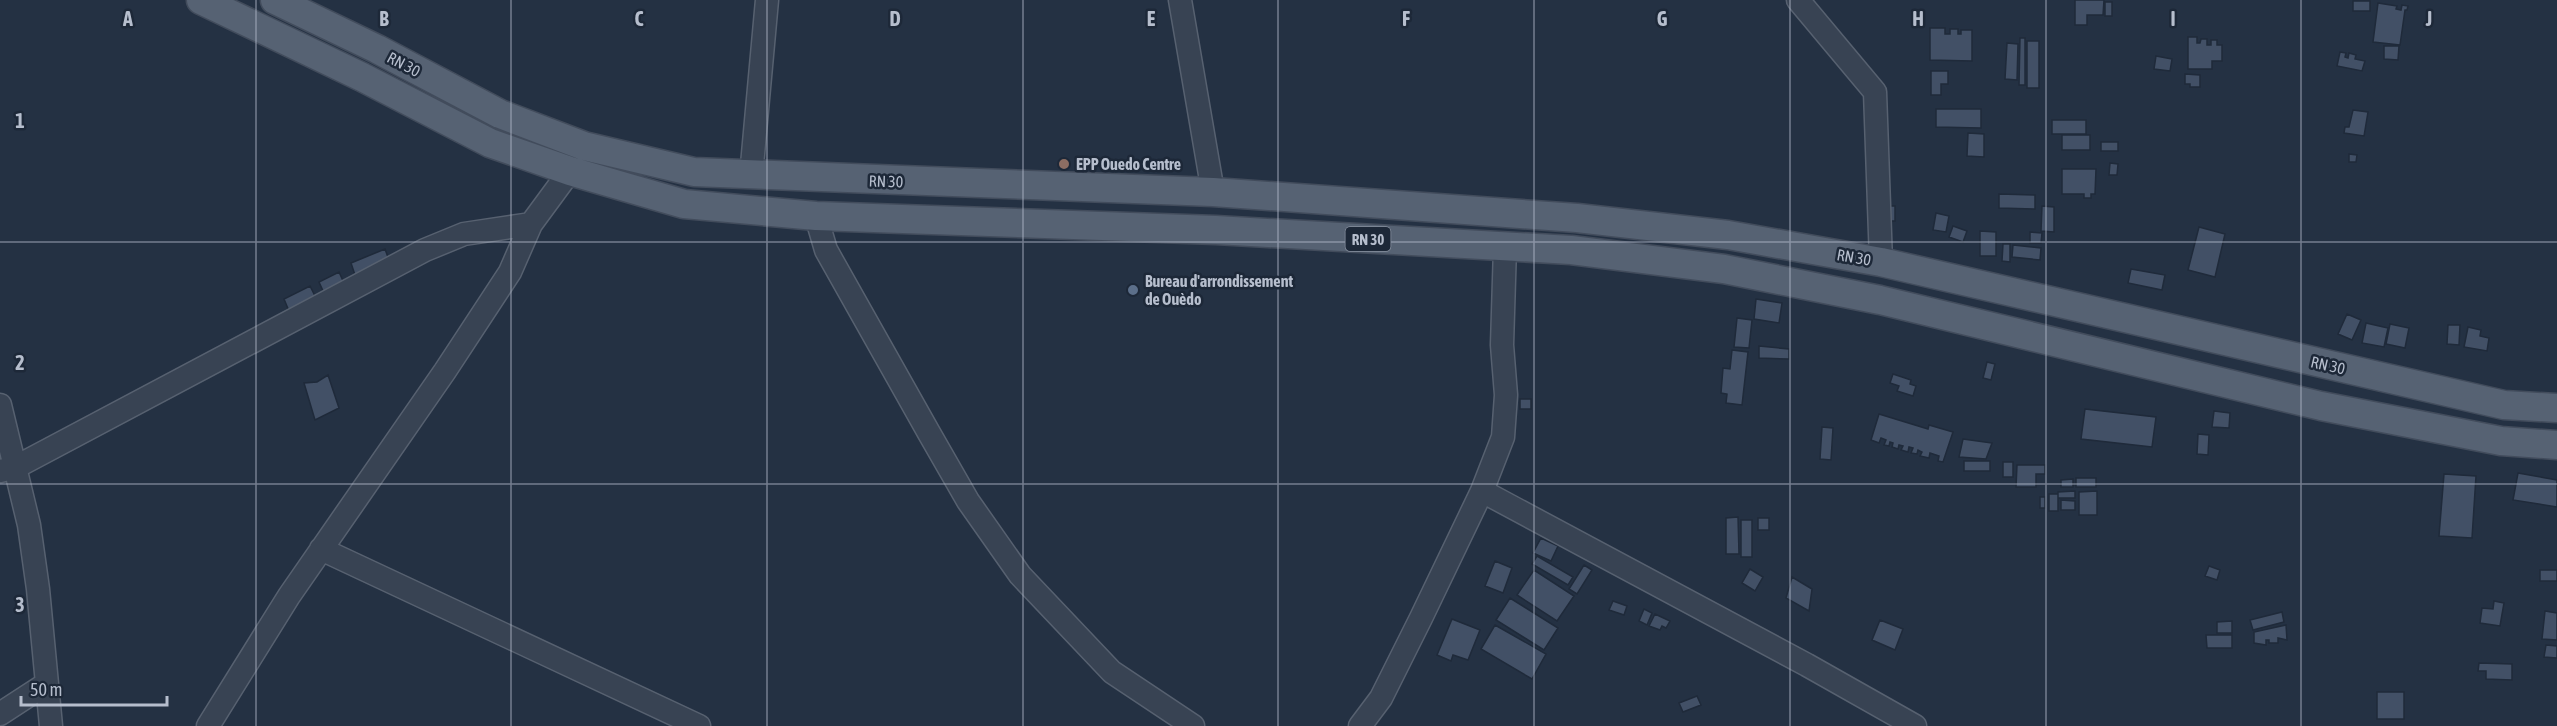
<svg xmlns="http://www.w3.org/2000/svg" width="2557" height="726" font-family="'Asap Condensed',sans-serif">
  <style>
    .building { fill: #425066; stroke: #1f2a3a; stroke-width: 1.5 }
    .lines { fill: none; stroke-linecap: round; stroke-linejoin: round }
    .minor-casing { stroke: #576170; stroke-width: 25 }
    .major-casing { stroke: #424c5c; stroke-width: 31 }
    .minor { stroke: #384353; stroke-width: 22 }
    .major { stroke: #566273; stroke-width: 28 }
    .grid { fill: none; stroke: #b6becd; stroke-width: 1.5; stroke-opacity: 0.55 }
    .education-dot { fill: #8d6e63; stroke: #1d2838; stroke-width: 2 }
    .service-dot { fill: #5c6f8a; stroke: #1d2838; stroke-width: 2 }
    .labels { text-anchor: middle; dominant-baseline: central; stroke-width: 5; stroke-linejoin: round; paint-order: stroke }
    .shield { fill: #1d2838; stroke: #8891a0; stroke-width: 1.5 }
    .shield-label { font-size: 15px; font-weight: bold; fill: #b6becd }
    .street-label { font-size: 16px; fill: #b6becd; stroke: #1d2838 }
    .poi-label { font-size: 16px; font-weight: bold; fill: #b6becd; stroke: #1d2838; text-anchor: start }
    .grid-label { font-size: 20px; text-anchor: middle; font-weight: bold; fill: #b6becd; stroke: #1d2838; stroke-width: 5; stroke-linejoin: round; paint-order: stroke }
  </style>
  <rect width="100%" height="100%" fill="#243143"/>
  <path class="building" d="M 2075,0 L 2104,0 L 2103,15 L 2087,15 L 2087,25 L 2075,25 Z
    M 2353,1 L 2370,1 L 2370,11 L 2353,11 Z
    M 2105,2 L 2112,2 L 2112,16 L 2105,16 Z
    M 2378,3 L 2397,6 L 2396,9 L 2401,10 L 2402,5 L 2408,6 L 2407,10 L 2405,10 L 2400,45 L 2373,42 Z
    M 1930,28 L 1945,28 L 1945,34 L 1950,34 L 1950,29 L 1958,29 L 1958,34 L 1961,34 L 1961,30 L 1972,30 L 1972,61 L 1930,60 Z
    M 2188,37 L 2197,37 L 2197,43 L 2200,43 L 2201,39 L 2207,39 L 2207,45 L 2211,45 L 2211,40 L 2217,40 L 2217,45 L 2222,45 L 2222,61 L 2212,61 L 2212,69 L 2188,69 Z
    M 2020,38 L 2025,38 L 2025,85 L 2019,85 Z
    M 2027,41 L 2039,41 L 2039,88 L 2027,88 Z
    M 2007,43 L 2018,44 L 2017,80 L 2005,79 Z
    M 2384,46 L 2399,46 L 2398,60 L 2384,59 Z
    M 2340,52 L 2346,53 L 2345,57 L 2348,58 L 2349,53 L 2356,55 L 2355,59 L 2365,61 L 2362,71 L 2337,66 Z
    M 2156,56 L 2172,59 L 2170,71 L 2154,69 Z
    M 1931,71 L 1948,71 L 1948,84 L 1941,84 L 1941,95 L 1931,95 Z
    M 2185,74 L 2200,75 L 2200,87 L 2190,87 L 2190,84 L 2185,84 Z
    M 1936,109 L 1981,109 L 1981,128 L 1936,127 Z
    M 2353,110 L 2368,112 L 2364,136 L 2344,133 L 2345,127 L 2349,127 Z
    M 2052,120 L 2086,120 L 2086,134 L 2052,134 Z
    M 1968,133 L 1984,134 L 1984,157 L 1967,156 Z
    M 2062,135 L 2090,135 L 2090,150 L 2062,150 Z
    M 2101,142 L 2118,142 L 2118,151 L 2101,151 Z
    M 2349,154 L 2357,155 L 2356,162 L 2349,162 Z
    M 2110,163 L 2118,164 L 2117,175 L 2109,175 Z
    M 2062,169 L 2096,169 L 2095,194 L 2091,194 L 2091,198 L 2084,198 L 2084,194 L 2062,194 Z
    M 1999,194 L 2035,195 L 2035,209 L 1999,208 Z
    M 1885,206 L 1895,206 L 1895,221 L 1885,221 Z
    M 2042,206 L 2054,207 L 2054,232 L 2041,231 Z
    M 1936,213 L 1949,216 L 1946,232 L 1933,230 Z
    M 1953,226 L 1967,231 L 1963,242 L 1949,237 Z
    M 2199,227 L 2225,234 L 2215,277 L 2188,270 Z
    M 1980,231 L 1996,232 L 1996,256 L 1980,256 Z
    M 2030,232 L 2042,233 L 2041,243 L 2030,243 Z
    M 2003,244 L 2010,244 L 2010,262 L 2002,261 Z
    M 2013,245 L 2041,248 L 2040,260 L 2012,257 Z
    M 385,249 L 389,260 L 355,275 L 351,263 Z
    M 2131,269 L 2165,275 L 2162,290 L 2128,283 Z
    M 339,272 L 344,283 L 324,293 L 319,282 Z
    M 310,286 L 316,298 L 289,311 L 284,299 Z
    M 1756,299 L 1782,303 L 1779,323 L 1754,319 Z
    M 2347,314 L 2361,320 L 2352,340 L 2338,334 Z
    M 1737,318 L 1752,320 L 1749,348 L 1734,347 Z
    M 2366,323 L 2388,328 L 2384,347 L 2362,343 Z
    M 2390,324 L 2409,328 L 2405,348 L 2386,344 Z
    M 2448,325 L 2460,325 L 2459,345 L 2447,344 Z
    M 2468,327 L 2481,330 L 2480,336 L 2489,338 L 2487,351 L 2464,347 Z
    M 1759,346 L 1789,349 L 1789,359 L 1759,358 Z
    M 1732,350 L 1748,352 L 1742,405 L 1726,403 L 1727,394 L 1721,393 L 1723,368 L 1730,369 Z
    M 1987,362 L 1995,364 L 1991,380 L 1983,378 Z
    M 1893,374 L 1911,380 L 1910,384 L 1916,386 L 1913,396 L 1897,391 L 1899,386 L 1890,383 Z
    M 328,375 L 339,408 L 315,420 L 304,383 L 317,382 Z
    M 1520,399 L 1531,399 L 1531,409 L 1520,409 Z
    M 2085,409 L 2156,417 L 2152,447 L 2081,439 Z
    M 2214,411 L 2230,413 L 2229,428 L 2212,427 Z
    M 1879,414 L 1928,429 L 1929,425 L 1953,432 L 1943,462 L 1938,461 L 1939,456 L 1930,453 L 1929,458 L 1920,456 L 1922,452 L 1918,450 L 1917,454 L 1911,453 L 1913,448 L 1909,447 L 1908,452 L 1901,450 L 1903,446 L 1899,445 L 1898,449 L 1892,447 L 1893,443 L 1890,442 L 1889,446 L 1884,445 L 1886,440 L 1881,438 L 1879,443 L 1871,440 Z
    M 1822,427 L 1833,428 L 1831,460 L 1820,459 Z
    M 2198,434 L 2209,435 L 2208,455 L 2197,454 Z
    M 1963,439 L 1992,443 L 1986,459 L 1959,457 Z
    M 1964,461 L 1990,461 L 1990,471 L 1964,471 Z
    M 2003,462 L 2013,462 L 2013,477 L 2003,477 Z
    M 2017,465 L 2045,465 L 2045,474 L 2036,474 L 2036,487 L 2016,487 Z
    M 2518,473 L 2557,480 L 2557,507 L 2513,500 Z
    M 2444,474 L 2476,476 L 2472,538 L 2439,536 Z
    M 2076,478 L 2096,478 L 2096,487 L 2076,487 Z
    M 2073,479 L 2073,487 L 2061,487 L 2061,480 Z
    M 2075,491 L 2075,498 L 2058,498 L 2058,492 Z
    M 2097,491 L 2097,515 L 2079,515 L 2079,492 Z
    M 2049,494 L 2058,494 L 2058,511 L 2049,511 Z
    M 2040,497 L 2045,497 L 2045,508 L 2040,508 Z
    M 2061,500 L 2075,501 L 2075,510 L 2061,510 Z
    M 1738,517 L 1739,554 L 1726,554 L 1726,518 Z
    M 1758,518 L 1769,518 L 1769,530 L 1758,530 Z
    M 1741,520 L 1752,520 L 1752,557 L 1741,557 Z
    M 1541,538 L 1558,546 L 1551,561 L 1533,553 Z
    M 1537,556 L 1573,577 L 1568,585 L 1532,564 Z
    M 1495,561 L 1512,568 L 1503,593 L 1485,586 Z
    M 1584,565 L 1592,570 L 1577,594 L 1569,589 Z
    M 2209,566 L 2220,570 L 2217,580 L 2205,576 Z
    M 1750,569 L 1763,577 L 1755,591 L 1742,583 Z
    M 1534,570 L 1574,596 L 1557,621 L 1517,595 Z
    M 2540,570 L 2557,570 L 2557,581 L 2540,581 Z
    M 1792,577 L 1812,589 L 1809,611 L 1786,598 Z
    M 1510,598 L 1558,628 L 1544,650 L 1496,620 Z
    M 1613,601 L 1627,606 L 1624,615 L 1609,610 Z
    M 2494,601 L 2504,603 L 2500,626 L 2480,623 L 2482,608 L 2493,609 Z
    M 1644,609 L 1652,613 L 1647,625 L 1639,621 Z
    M 2545,611 L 2557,613 L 2557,640 L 2542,639 Z
    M 2282,612 L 2284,622 L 2253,630 L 2250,620 Z
    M 1655,614 L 1670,621 L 1666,628 L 1662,626 L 1660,630 L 1649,626 Z
    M 1452,619 L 1480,630 L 1468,660 L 1453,655 L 1451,661 L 1437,655 Z
    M 1880,620 L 1903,629 L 1895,650 L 1872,640 Z
    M 2232,621 L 2232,633 L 2217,633 L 2217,622 Z
    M 1495,625 L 1546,654 L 1532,679 L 1481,649 Z
    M 2286,625 L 2287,640 L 2278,638 L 2278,643 L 2269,643 L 2269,640 L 2266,640 L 2266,645 L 2254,643 L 2254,632 Z
    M 2206,635 L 2232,635 L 2232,648 L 2207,648 Z
    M 2546,645 L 2557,646 L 2557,658 L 2544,657 Z
    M 2479,663 L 2512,664 L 2512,680 L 2486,679 L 2486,671 L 2478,671 Z
    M 2377,692 L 2404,692 L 2404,719 L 2377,719 Z
    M 1697,696 L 1701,705 L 1683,712 L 1679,703 Z"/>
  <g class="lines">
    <defs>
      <path id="minor" d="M 1180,0 L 1213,192
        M 1798,0 L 1875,92 L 1881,262
        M 751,176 L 767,0
        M 816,216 L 826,250 L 929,433 L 968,501 L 1020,575 L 1112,672 L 1193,726
        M 0,405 L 29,525 L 38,589 L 51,726
        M 0,471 L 16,467 L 425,250 L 464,234 L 531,224
        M 1482,491 L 1807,665 L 1915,726
        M 321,549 L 699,726
        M 0,714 L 46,684
        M 208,726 L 289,596 L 445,371 L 510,272 L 531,224 L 570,171
        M 1360,726 L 1381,698 L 1421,618 L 1482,491 L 1503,437 L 1506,395 L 1502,345 L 1505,247"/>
      <path id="major" d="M 201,0 L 362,77 L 490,143 L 570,171 L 684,204 L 816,216 L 1216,230 L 1571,250 L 1724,269 L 1880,300 L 2321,406 L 2501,441 L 2557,445
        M 275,0 L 377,49 L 500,114 L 584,146 L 694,172 L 1213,192 L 1577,218 L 1728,235 L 1881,262 L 2504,405 L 2557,408"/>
    </defs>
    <use href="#minor" class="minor-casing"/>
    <use href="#major" class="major-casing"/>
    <use href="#minor" class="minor"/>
    <use href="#major" class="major"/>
  </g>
  <path class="grid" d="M 256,0 L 256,726M 511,0 L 511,726M 767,0 L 767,726M 1023,0 L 1023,726M 1278,0 L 1278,726M 1534,0 L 1534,726M 1790,0 L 1790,726M 2046,0 L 2046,726M 2301,0 L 2301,726M 0,242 L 2557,242M 0,484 L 2557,484"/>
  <circle class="education-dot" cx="1064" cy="164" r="6"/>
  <circle class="service-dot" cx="1133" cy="290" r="6"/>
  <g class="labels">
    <rect class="shield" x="1345.5" y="227" width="45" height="24" rx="4.5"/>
    <g class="shield-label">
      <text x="1368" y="239">RN 30</text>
    </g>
    <g class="street-label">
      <text transform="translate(404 64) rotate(28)">RN 30</text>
      <text transform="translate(886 181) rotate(2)">RN 30</text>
      <text transform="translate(1854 257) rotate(10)">RN 30</text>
      <text transform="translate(2328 365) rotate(13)">RN 30</text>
    </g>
    <g class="poi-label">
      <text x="1076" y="164">EPP Ouedo Centre</text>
      <text x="1145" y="281">Bureau d'arrondissement<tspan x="1145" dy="18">de Ouèdo</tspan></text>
    </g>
  </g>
  <g class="grid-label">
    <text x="128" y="26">A</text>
    <text x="384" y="26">B</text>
    <text x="639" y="26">C</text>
    <text x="895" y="26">D</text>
    <text x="1151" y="26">E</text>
    <text x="1406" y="26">F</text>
    <text x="1662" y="26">G</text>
    <text x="1918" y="26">H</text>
    <text x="2173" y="26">I</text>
    <text x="2429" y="26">J</text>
    <text x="20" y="128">1</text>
    <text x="20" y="370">2</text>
    <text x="20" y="612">3</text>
  </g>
  <path d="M21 696v9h146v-9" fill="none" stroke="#b6becd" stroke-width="3"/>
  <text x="30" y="696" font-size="18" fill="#b6becd" stroke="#1d2838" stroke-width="4.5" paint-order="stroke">50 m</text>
</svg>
